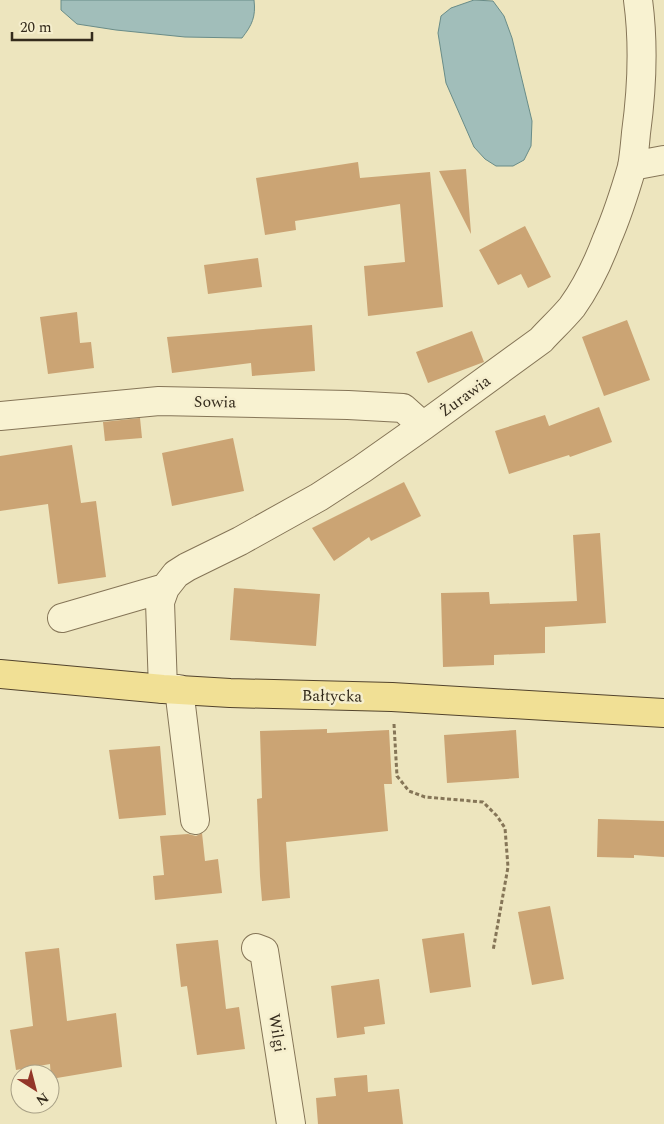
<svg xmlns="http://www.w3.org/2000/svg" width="664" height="1124" font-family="Spectral,serif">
  <rect width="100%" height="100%" fill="#ede5be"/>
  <path fill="#a1beba" stroke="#698c88" d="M 61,0 L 254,0 C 256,17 252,25 242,38 L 185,37 L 116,30 L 77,24 L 61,10 Z
    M 474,0 L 493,1 L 504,16 L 512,38 L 532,121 L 531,146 L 524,160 L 513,166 L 496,166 L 485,159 L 474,147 L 446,83 L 438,33 L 441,16 L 451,8 Z"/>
  <path fill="#cba474" d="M 358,162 L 360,178 L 430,172 L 443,307 L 368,316 L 364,266 L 405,262 L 400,204 L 295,221 L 296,230 L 265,235 L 256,178 Z
    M 466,169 L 471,233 L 471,234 L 439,171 Z
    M 525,226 L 551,277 L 528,288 L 521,274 L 498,285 L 479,250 Z
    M 258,258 L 262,287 L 208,294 L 204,265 Z
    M 77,312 L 80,343 L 91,342 L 94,368 L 48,374 L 40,317 Z
    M 627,320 L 650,380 L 604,396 L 582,337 Z
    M 312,325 L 315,371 L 252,376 L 251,363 L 172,373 L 167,337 Z
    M 472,331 L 484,362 L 428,383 L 416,352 Z
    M 599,407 L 612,442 L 570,457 L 569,455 L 509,474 L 495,431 L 545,415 L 549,426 Z
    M 140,418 L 142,438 L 105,441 L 103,422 Z
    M 233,438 L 244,491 L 172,506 L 162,453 Z
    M 72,445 L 81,503 L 96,501 L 106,577 L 58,584 L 48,504 L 0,511 L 0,456 Z
    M 404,482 L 421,516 L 371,541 L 369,537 L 334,561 L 312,528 Z
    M 600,533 L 606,623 L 545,627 L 545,653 L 494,655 L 494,665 L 443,667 L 441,593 L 489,592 L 490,604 L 577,601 L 573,535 Z
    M 234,588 L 320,594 L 316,646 L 230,640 Z
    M 327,729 L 327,733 L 389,730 L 392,784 L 384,784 L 388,831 L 286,842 L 290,898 L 262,901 L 260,876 L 257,799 L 262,798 L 260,731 Z
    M 516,730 L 519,778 L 447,783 L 444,735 Z
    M 160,746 L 166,815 L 119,819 L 109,750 Z
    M 598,819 L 664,821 L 664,857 L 634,855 L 634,858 L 597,857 Z
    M 202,833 L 205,861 L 218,859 L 222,893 L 155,900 L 153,876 L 164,875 L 160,836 L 188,834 L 196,836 Z
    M 550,906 L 564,979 L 532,985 L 518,912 Z
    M 464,933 L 471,987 L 430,993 L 422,939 Z
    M 218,940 L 226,1009 L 239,1007 L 245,1049 L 197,1055 L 187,986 L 181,987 L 176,944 Z
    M 59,948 L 67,1021 L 116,1013 L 122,1067 L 51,1079 L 50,1064 L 16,1070 L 10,1030 L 33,1026 L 25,952 Z
    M 379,979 L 385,1024 L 364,1027 L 365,1034 L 337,1038 L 331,986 Z
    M 367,1075 L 368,1092 L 399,1089 L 403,1124 L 318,1124 L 316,1098 L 336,1096 L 334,1078 Z"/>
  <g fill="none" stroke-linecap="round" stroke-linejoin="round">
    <defs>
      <path id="minor" d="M 632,166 L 664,160
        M 0,416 L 159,401 L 348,405 L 403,408 L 423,426
        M 62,618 L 165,588
        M 163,689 L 160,602 L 165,588 L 176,574 L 187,567 L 240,541 L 319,497 L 362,469 L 423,426 L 541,340 C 551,329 562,319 572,307 C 587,286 598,263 607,239 C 617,216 625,191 632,167 C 634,156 635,144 636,133 C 642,89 644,44 638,0
        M 179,689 L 195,820
        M 256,948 L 264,951 L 291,1124"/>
      <path id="major" d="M 0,674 L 163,689 L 230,693 L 392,697 L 664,713"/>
    </defs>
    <use href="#minor" stroke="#857557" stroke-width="30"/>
    <use href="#major" stroke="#52432c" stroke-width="30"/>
    <path stroke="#857557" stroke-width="3" stroke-dasharray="4 2.5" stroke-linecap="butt" d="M 394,724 L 397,776 L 409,791 L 425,797 L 483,802 L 497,816 L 505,828 L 508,867 L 493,951"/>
    <use href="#minor" stroke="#f8f2d1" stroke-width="28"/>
    <use href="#major" stroke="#f1e095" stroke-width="28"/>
  </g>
  <g text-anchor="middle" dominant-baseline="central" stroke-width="5" stroke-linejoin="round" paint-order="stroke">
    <g font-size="16" fill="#342b1c" stroke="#f5eecd">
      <text transform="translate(465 396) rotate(-36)">Żurawia</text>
      <text transform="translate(215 402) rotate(1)">Sowia</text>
      <text transform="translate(332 696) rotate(1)">Bałtycka</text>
      <text transform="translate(277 1033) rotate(81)">Wilgi</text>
    </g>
  </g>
  <g transform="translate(35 1089) rotate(144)"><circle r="24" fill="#f5eecd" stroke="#a8a086"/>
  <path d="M0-4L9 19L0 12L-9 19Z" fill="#933528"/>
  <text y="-8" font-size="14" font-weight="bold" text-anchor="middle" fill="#342b1c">N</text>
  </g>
  <path d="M12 32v8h80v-8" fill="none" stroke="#342b1c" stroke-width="2.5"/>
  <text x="20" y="32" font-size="15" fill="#342b1c" stroke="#f5eecd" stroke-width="4" paint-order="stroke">20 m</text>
</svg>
